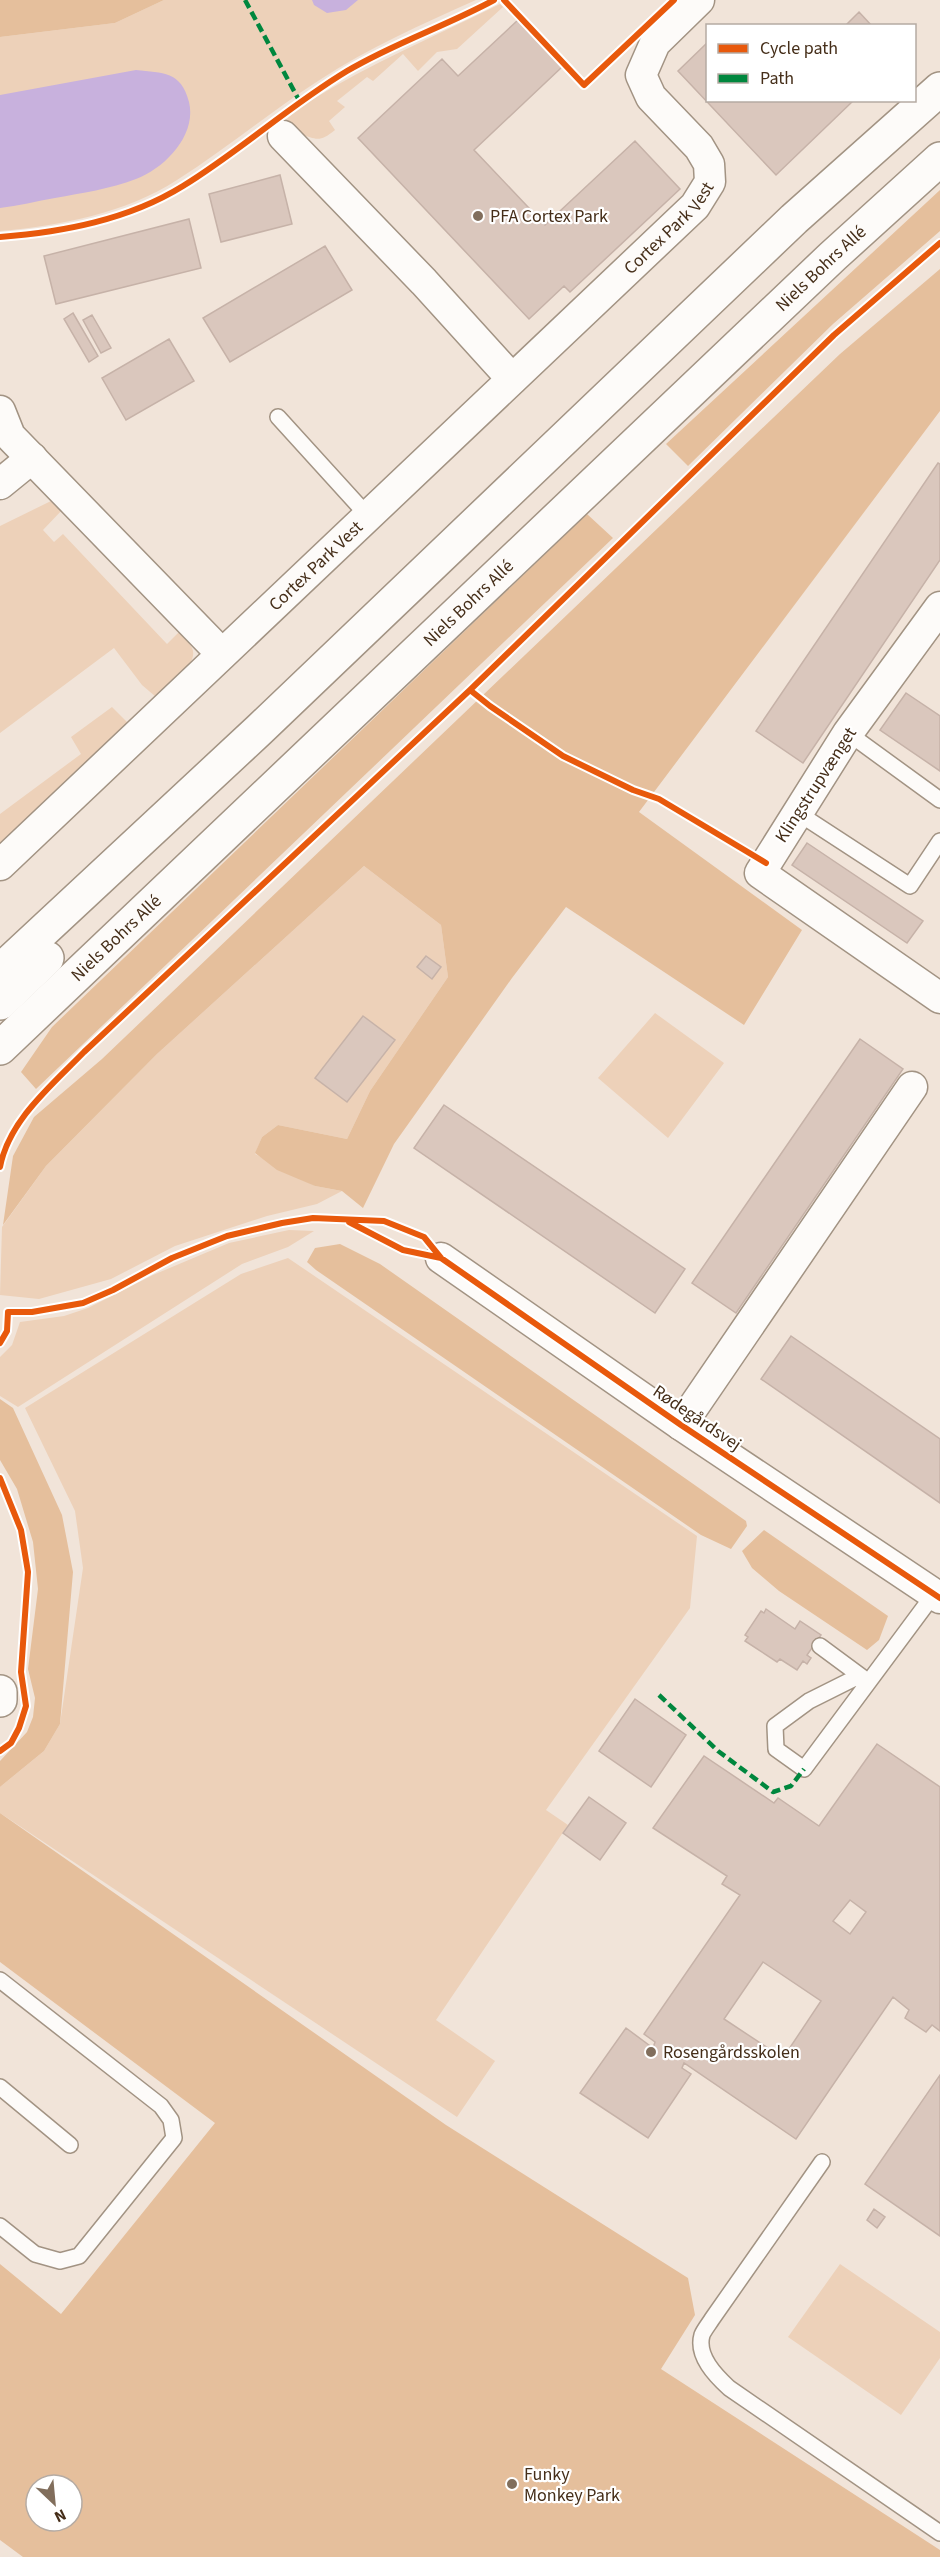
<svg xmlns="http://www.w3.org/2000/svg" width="940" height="2557" font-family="'Source Sans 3',sans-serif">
  <rect width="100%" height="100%" fill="#f1e4d9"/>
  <path fill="#edd1b9" d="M 164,0 L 476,0 C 422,24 368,48 318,81 C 270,112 226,149 177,180 C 126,213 60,226 0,231 L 0,37 L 115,23 Z
    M 500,4 L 503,7 L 457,49 L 437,52 L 418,71 L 403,54 L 373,81 L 367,77 L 337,101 L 345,107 L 329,121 L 335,130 C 319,143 317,139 299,134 C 291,131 282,131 274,130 C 286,120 297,109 310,101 C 371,63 436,36 500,4 Z
    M 51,501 L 63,509 L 43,530 L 54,542 L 63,534 L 167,644 L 179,632 C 183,637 189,642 192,648 C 200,664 167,687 156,697 L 142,685 L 114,648 L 0,733 L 0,526 Z
    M 112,707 L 129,724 L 0,847 L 0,814 L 81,754 L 71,737 Z
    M 364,866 L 441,925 L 448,977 L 370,1091 L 347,1139 L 278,1125 L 262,1137 L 255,1154 L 315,1186 L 342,1191 L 317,1204 L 267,1216 L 175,1246 L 111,1279 L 39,1299 L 0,1295 L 2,1227 L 46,1166 L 157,1054 Z
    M 655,1013 L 724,1063 L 668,1138 L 598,1078 Z
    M 289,1230 L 314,1231 L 288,1247 L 242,1264 L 18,1407 L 0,1396 L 0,1357 L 12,1345 L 20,1322 L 64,1316 L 88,1308 L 153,1275 L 229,1243 Z
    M 288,1258 L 697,1536 L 690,1608 L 546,1810 L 568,1825 L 436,2020 L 495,2061 L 457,2117 L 0,1813 L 0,1787 L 44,1751 L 60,1724 L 83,1568 L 75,1511 L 25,1408 L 241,1274 Z
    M 840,2264 L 940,2332 L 940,2358 L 901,2415 L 788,2337 Z"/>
  <path fill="#e5bf9c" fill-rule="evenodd" d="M 0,0 L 164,0 L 115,23 L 0,37 Z
    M 940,190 L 940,231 L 833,324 L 688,466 L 666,444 Z
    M 940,269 L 940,411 L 639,812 L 802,930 L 744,1025 L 566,907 L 512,978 L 394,1144 L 363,1208 L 342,1191 L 315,1186 L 277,1170 L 255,1153 L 262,1137 L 278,1125 L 347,1139 L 370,1091 L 448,977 L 441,925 L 364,866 L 157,1054 L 46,1166 L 3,1225 L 13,1156 L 34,1117 L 102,1059 L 840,354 Z
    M 587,514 L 613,538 L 36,1089 L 21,1072 L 52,1027 Z
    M 340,1244 L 380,1264 L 746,1521 L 747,1526 L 731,1549 L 701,1535 L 316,1270 L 307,1262 L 315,1248 Z
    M 0,1399 L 13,1408 L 62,1515 L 73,1572 L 60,1724 L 44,1751 L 0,1787 L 0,1761 L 27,1732 L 33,1717 L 35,1698 L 28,1669 L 38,1589 L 33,1542 L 17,1489 L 0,1460 Z
    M 764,1530 L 888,1616 L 879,1640 L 867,1650 L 779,1591 L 752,1568 L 742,1551 Z
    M 0,1813 L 446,2125 L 688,2278 L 695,2315 L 661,2369 L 940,2550 L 940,2557 L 23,2557 L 0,2540 L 0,2264 L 61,2314 L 215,2123 L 0,1962 ZM 36,2485 L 72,2485 L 72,2521 L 36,2521 Z"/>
  <path fill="#c8b1dd" d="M 312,0 L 358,0 L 346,10 L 327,13 L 314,5 Z
    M 136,70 C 163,73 181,71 189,102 C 197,135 165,168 136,179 C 110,189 82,193 55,198 C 37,201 18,206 0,208 L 0,95 Z"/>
  <path fill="#dac7bd" stroke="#c6b2a8" stroke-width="1.5" fill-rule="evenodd" d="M 859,12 L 872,26 L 845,26 Z
    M 518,20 L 562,67 L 474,150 L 545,225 L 635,141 L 680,189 L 570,292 L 564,286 L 529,319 L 358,138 L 442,59 L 458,76 Z
    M 708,42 L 708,100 L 854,100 L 776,175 L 678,71 Z
    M 280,175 L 292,224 L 221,242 L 209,194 Z
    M 189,219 L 201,268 L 56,304 L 44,256 Z
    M 325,246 L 352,290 L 230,362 L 203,318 Z
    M 73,313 L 98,356 L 89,362 L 64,319 Z
    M 92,315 L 111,348 L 101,353 L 83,320 Z
    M 169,339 L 194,381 L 126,420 L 102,378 Z
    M 938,463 L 940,464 L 940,560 L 803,763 L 756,731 Z
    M 906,693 L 940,716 L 940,771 L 880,730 Z
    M 807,843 L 923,921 L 907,943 L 792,865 Z
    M 426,956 L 441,967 L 432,979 L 417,967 Z
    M 363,1016 L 395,1040 L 347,1102 L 315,1078 Z
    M 860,1039 L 903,1069 L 736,1313 L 692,1283 Z
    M 444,1105 L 685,1269 L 655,1313 L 414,1148 Z
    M 791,1336 L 940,1439 L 940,1503 L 761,1379 Z
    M 766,1609 L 795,1629 L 800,1621 L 821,1635 L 807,1655 L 811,1658 L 807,1664 L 803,1661 L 797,1670 L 780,1659 L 777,1662 L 745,1641 L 748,1637 L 745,1635 L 761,1611 L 764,1613 Z
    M 635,1699 L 686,1735 L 651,1787 L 599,1751 Z
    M 877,1744 L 940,1787 L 940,2031 L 932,2025 L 926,2032 L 905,2018 L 909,2010 L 893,1997 L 796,2139 L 684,2063 L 682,2068 L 691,2074 L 648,2138 L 580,2093 L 626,2028 L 653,2048 L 655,2042 L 644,2034 L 740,1895 L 722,1884 L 727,1876 L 653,1828 L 704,1756 L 774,1803 L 778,1798 L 819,1826 ZM 850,1900 L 866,1912 L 850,1934 L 833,1921 ZM 763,1962 L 821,2001 L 783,2058 L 724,2019 Z
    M 589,1797 L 626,1823 L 600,1860 L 563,1833 Z
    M 940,2075 L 940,2236 L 865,2184 Z
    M 874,2209 L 885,2217 L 877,2228 L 867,2220 Z"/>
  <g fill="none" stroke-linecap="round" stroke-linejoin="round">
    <defs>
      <path id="service" d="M 278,417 L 368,516
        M 848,733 L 940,800
        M 798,813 L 910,886 L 940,841
        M 820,1646 L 866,1680
        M 869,1681 L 855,1678 L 809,1701 L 775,1726 L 776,1749 L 804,1769 L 934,1594
        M 0,1980 L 161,2106 L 171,2120 L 174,2138 L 79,2256 L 60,2261 L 35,2254 L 0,2226
        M 0,2087 L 70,2145
        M 822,2162 L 712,2319 C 709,2324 704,2330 702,2335 C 696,2356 716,2376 729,2388 L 940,2533"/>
      <g id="minor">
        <path d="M 283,136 L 424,282 L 512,379"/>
        <path d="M 0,411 L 10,436 L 222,654"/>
        <path d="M 0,484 L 32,458"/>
        <path d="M 940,607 L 848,733 L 760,873 L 940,998"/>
        <path id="s1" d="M 0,865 L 695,206 L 710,182 L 709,164 L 699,147 L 651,97 L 641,75 L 655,43 L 699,0"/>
        <path d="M 441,1258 L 681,1425 L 940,1598"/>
        <path d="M 681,1425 L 912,1087"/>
      </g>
      <g id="tertiary">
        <path d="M 0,971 L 259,730 L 794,219 L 940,89"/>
        <path d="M 0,1003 L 47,958"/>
        <path id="s2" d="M 0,1048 L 833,256 L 940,159"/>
        <path d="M 0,1692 L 0,1700"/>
      </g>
    </defs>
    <use href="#service" stroke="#a29383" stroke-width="18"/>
    <use href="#minor" stroke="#a29383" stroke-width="33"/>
    <use href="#tertiary" stroke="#a29383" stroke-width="36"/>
    <use href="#service" stroke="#fdfbf9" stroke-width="15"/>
    <use href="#minor" stroke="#fdfbf9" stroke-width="30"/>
    <use href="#tertiary" stroke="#fdfbf9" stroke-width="33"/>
    <path stroke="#00873e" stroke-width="4.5" stroke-dasharray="9 4.5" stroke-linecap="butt" d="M 245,0 L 300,102
      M 659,1695 L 718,1751 L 773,1792 L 791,1786 L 804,1769"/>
    <defs>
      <path id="cycleway" d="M 504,0 L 584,85 L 674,0
        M 0,237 C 63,232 128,220 183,186 C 240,151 289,106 347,71 C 394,43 446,26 494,0
        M 470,690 L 490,706 L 563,756 L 633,790 L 659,799 L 766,863
        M 0,1167 C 9,1120 52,1085 84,1052 L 470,690 L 834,335 L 940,243
        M 349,1222 L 403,1250 L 441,1258
        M 0,1343 L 7,1331 L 8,1312 L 32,1312 L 83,1303 L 113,1290 L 172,1258 L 227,1236 L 282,1223 L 313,1218 L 384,1221 L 424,1237 L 441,1258 L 681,1425 L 940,1598
        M 0,1478 L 21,1530 L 28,1572 L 21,1672 L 26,1706 L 19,1728 L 11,1743 L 0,1751"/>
    </defs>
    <use href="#cycleway" stroke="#fff" stroke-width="10"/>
    <use href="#cycleway" stroke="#e8590c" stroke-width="6"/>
  </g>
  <g fill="#816e5c" stroke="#fff" stroke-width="2">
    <circle cx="478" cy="216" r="6"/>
    <circle cx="651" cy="2052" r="6"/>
    <circle cx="512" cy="2484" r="6"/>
  </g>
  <g text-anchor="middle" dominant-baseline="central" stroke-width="4.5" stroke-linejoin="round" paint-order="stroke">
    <g font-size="18" fill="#452e19" stroke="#fff" text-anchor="start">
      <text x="490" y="216">PFA Cortex Park</text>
      <text x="663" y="2052">Rosengårdsskolen</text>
      <text x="524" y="2474">Funky<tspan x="524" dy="21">Monkey Park</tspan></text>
    </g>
    <g font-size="18" fill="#452e19" stroke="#fff">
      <text stroke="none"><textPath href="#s1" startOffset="924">Cortex Park Vest</textPath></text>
      <text stroke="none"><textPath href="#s2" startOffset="1132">Niels Bohrs Allé</textPath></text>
      <text stroke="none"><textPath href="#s1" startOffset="435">Cortex Park Vest</textPath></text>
      <text stroke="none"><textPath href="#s2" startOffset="646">Niels Bohrs Allé</textPath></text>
      <text transform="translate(816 785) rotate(-57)">Klingstrupvænget</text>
      <text stroke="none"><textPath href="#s2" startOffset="160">Niels Bohrs Allé</textPath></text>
      <text transform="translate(697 1418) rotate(34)">Rødegårdsvej</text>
    </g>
  </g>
  <rect x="706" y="24" width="210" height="78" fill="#ffffff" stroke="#b5aba3" stroke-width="1.5"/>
  <rect x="718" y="44" width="30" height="9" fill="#e8590c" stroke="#b5aba3" stroke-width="1.5"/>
  <text x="760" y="54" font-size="18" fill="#452e19">Cycle path</text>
  <rect x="718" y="74" width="30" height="9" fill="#00873e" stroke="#b5aba3" stroke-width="1.5"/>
  <text x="760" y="84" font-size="18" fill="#452e19">Path</text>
  <g transform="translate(54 2503) rotate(154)"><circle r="28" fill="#ffffff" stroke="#b5aba3" stroke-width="1.5"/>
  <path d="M0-4.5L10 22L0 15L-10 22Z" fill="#816e5c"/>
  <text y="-9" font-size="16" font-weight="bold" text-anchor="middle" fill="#452e19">N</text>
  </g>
</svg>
